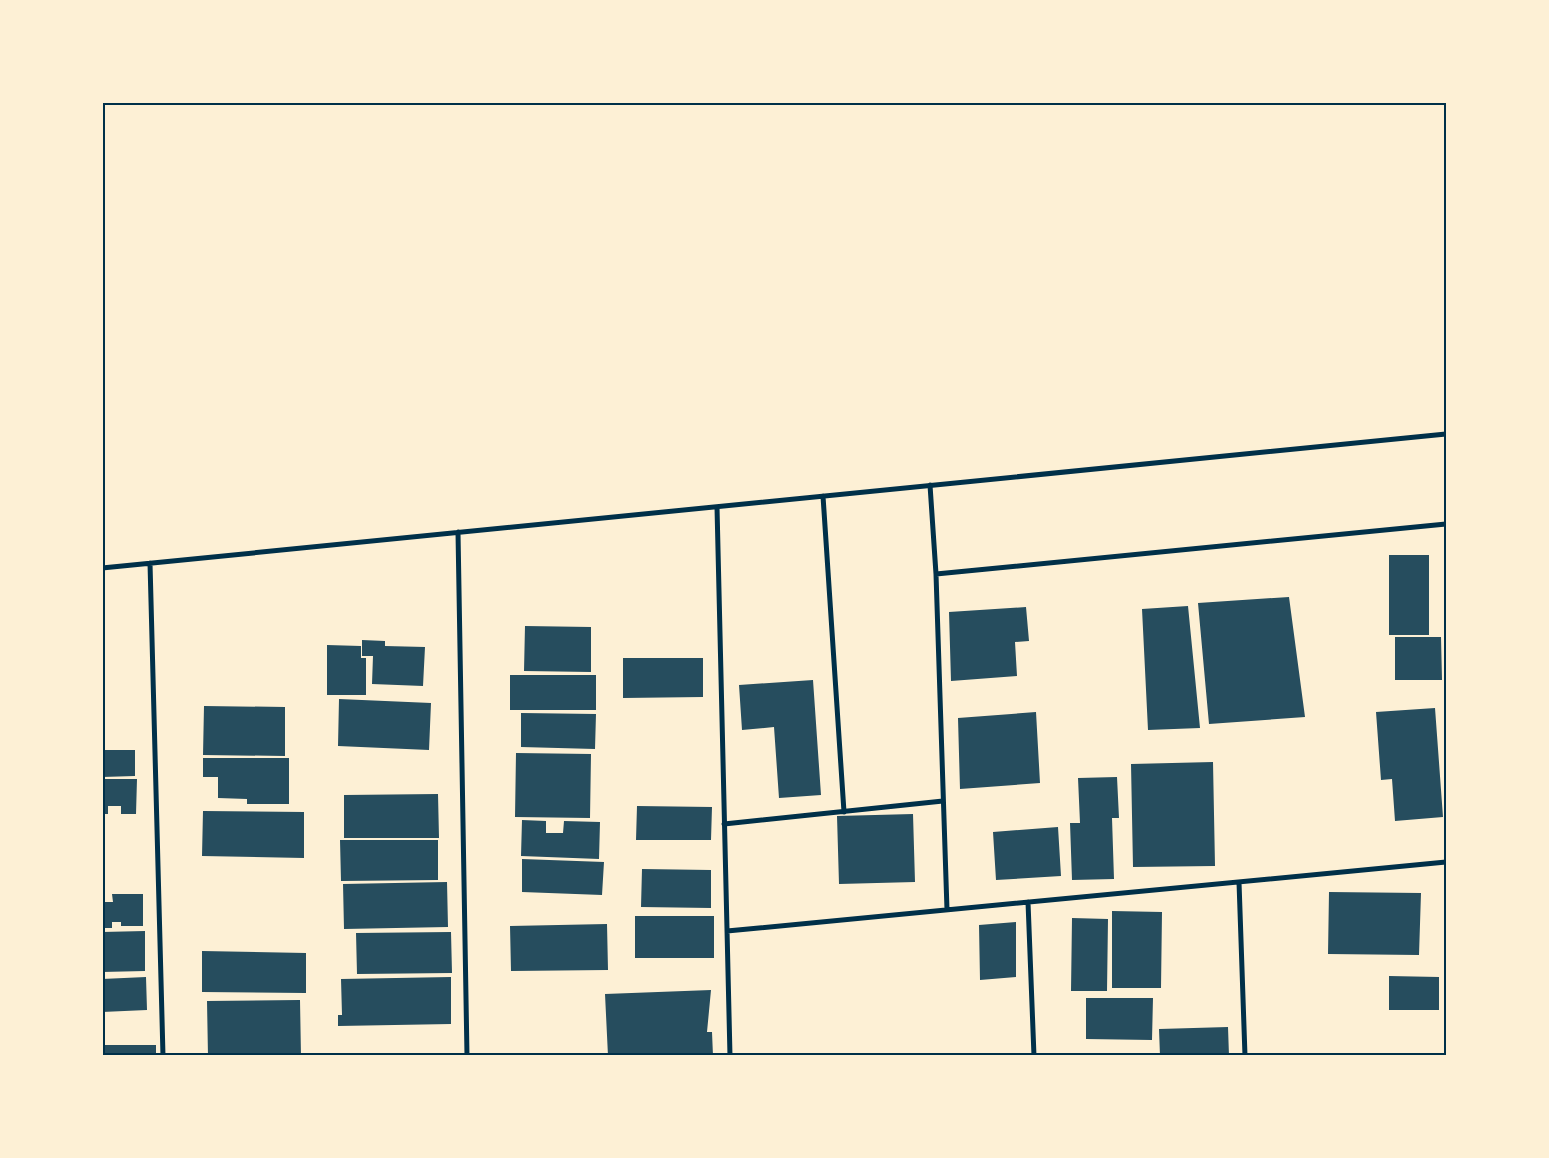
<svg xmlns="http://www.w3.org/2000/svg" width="1549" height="1158" font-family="Poppins,sans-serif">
  <rect width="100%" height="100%" fill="#fdf0d5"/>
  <path fill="#264d5e" d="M 1389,555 L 1429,555 L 1429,635 L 1389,635 Z
    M 1289,597 L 1305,717 L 1209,724 L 1198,603 Z
    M 1188,606 L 1200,728 L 1148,730 L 1142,609 Z
    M 1026,607 L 1029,641 L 1015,642 L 1017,676 L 951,681 L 949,612 Z
    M 525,626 L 591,627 L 591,672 L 524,671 Z
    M 1395,637 L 1441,637 L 1442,680 L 1395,680 Z
    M 362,640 L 385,641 L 385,646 L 425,647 L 423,686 L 372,684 L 373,656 L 362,656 Z
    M 327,645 L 361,646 L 361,658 L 366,658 L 366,695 L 327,695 Z
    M 623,658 L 703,658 L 703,697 L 623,698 Z
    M 510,675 L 596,675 L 596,710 L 510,710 Z
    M 813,680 L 821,795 L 779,798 L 774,727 L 742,730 L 739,685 Z
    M 339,699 L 431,703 L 429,750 L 338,746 Z
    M 204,706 L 285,707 L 285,756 L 203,755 Z
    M 1435,708 L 1443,817 L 1395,821 L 1392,779 L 1381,780 L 1376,712 Z
    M 1036,712 L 1040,783 L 960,789 L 958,718 Z
    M 521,713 L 596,714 L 595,749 L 521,747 Z
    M 102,750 L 135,750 L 135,776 L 102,777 Z
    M 516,753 L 591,754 L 590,818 L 515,817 Z
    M 203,758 L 289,758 L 289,804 L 247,804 L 247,799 L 218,798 L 218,777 L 203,777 Z
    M 1213,762 L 1215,866 L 1133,867 L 1131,764 Z
    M 1117,777 L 1119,818 L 1112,818 L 1114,879 L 1072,880 L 1070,823 L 1080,823 L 1078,778 Z
    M 102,779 L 137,779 L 136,814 L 121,814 L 121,806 L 108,806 L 108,814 L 102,814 Z
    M 438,794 L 439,838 L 344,838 L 344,795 Z
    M 637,806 L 712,807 L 711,840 L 636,840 Z
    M 203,811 L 304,812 L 304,858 L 202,856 Z
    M 913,814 L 915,882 L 839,884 L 837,816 Z
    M 522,820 L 546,821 L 546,833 L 563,833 L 564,821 L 600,822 L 599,859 L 521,856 Z
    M 1058,827 L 1061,876 L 996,880 L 993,832 Z
    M 340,840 L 438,840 L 438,880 L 341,881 Z
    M 522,859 L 604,862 L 602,895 L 522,892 Z
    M 642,869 L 711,870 L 711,908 L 641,907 Z
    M 447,882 L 448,927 L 344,929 L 343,884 Z
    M 1329,892 L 1421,893 L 1419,955 L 1328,954 Z
    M 112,894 L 143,894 L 143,926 L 121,926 L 121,922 L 112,922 L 112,928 L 102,928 L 102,895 L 105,895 L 105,902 L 113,902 Z
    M 1112,911 L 1162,912 L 1161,988 L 1112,988 Z
    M 635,916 L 714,916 L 714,958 L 635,958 Z
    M 1072,918 L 1108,919 L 1107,991 L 1071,991 Z
    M 1016,922 L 1016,977 L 980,980 L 979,925 Z
    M 607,924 L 608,970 L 511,971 L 510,926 Z
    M 145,931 L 145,971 L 102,972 L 102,932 Z
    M 451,932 L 452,973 L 357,974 L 356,933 Z
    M 202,951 L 306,953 L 306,993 L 202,992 Z
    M 1389,976 L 1439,977 L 1439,1010 L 1389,1010 Z
    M 146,977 L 147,1010 L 102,1012 L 102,979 Z
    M 451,977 L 451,1024 L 338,1026 L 338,1015 L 342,1015 L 341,979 Z
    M 711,990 L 707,1032 L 712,1032 L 713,1056 L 608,1056 L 605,994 Z
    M 1086,998 L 1153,998 L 1152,1040 L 1086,1039 Z
    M 300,1000 L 301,1056 L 208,1056 L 207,1001 Z
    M 1228,1027 L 1229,1056 L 1160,1056 L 1159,1029 Z
    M 102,1045 L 156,1045 L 156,1056 L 102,1056 Z"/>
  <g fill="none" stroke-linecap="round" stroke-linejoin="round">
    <path stroke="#003049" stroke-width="5" d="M 930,485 L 936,574 L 947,910
      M 823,496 L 844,812
      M 717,507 L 730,1056
      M 458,532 L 467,1056
      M 150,563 L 163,1056
      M 102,568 L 1446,434
      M 936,574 L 1446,524
      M 724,824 L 943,801
      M 1239,882 L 1245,1056
      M 1028,902 L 1034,1056
      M 727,931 L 1446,862"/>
  </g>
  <rect width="1549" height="1158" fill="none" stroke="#fdf0d5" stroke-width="208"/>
  <rect x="104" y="104" width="1341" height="950" fill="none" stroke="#003049" stroke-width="2"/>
</svg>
